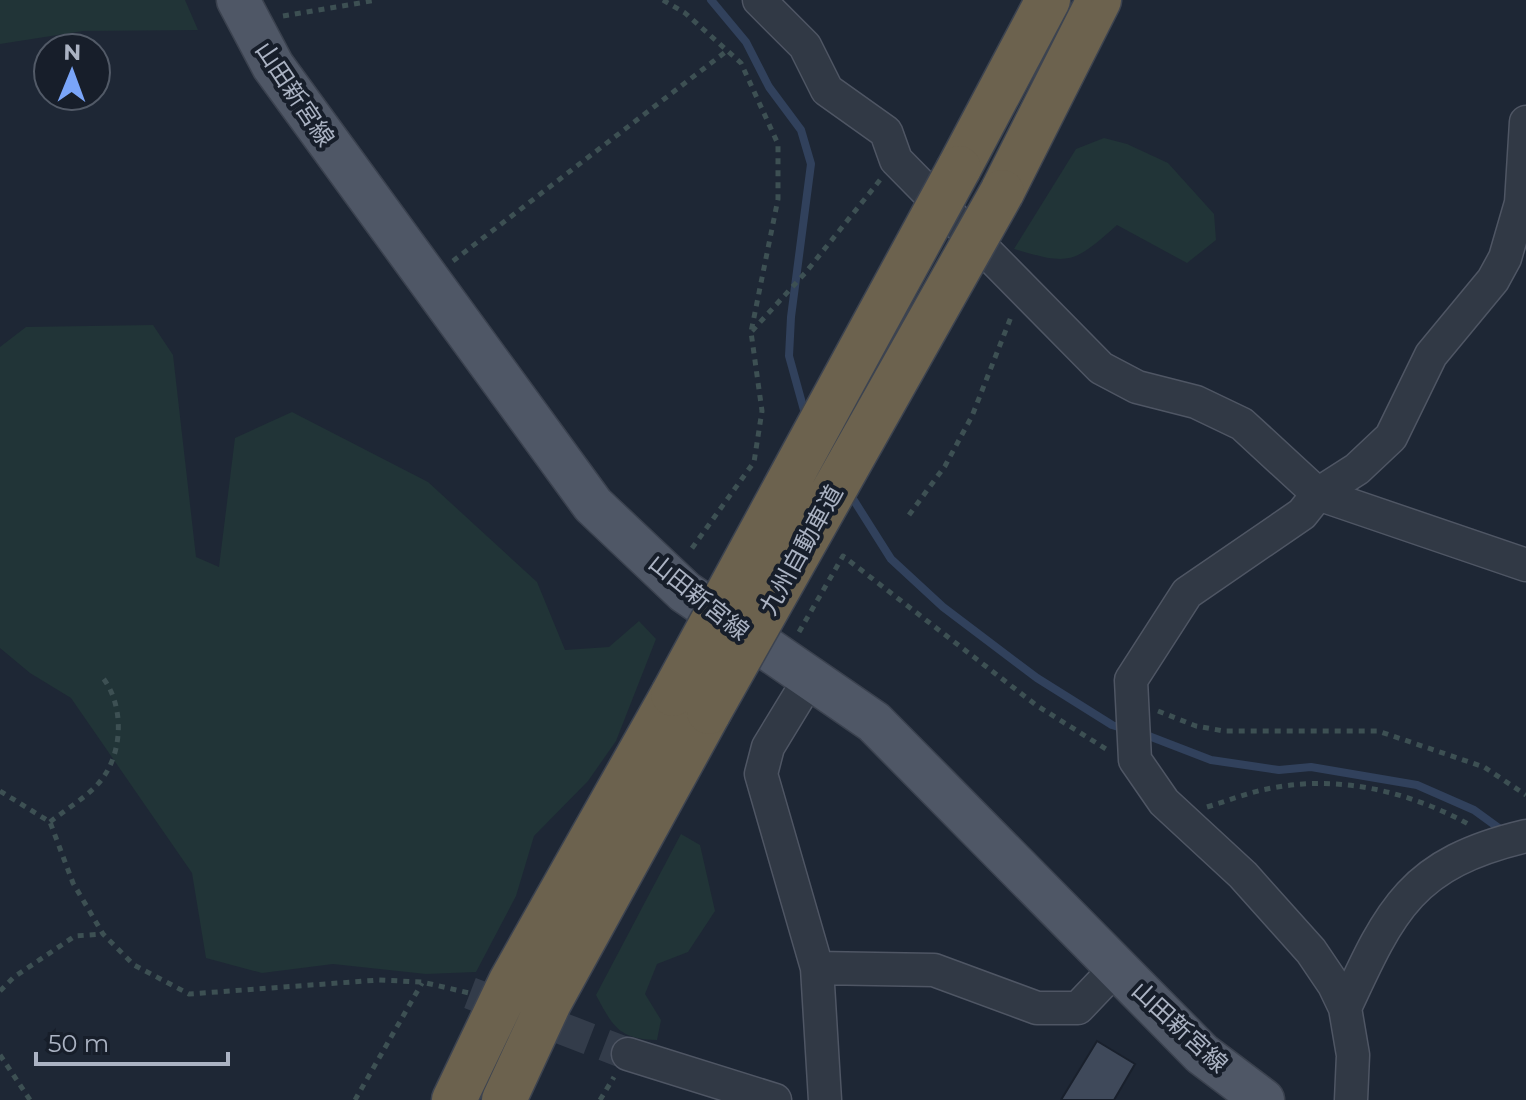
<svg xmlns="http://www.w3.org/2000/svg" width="1526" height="1100" font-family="Montserrat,'Noto Sans JP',sans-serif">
  <rect width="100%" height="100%" fill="#1e2735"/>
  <path fill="#213437" d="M 0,0 L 185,0 L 198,30 L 83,31 L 0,44 Z
    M 1104,138 L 1127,144 L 1168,163 L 1214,214 L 1216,240 L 1187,263 L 1117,225 C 1074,263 1071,266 1014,249 L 1076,149 Z
    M 153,325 L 173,355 L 196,557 L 219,567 L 235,438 L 292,412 L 428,482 L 537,582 L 565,650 L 609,647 L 639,621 L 656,639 L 616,741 L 588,781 L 534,836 L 516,896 L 476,972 L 426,974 L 333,964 L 262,973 L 206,958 L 192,873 L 71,698 L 30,673 L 0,648 L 0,347 L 26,327 Z
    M 681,834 L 700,845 L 715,911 L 688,952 L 657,964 L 645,994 L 661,1020 L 657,1040 C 619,1039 613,1027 596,995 Z"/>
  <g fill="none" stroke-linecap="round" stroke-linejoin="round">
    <path stroke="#31415c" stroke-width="8" d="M 711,0 L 746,42 L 769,87 L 801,130 L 811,164 L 791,317 L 789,356 L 807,421
      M 848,491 L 891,559 L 943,607 L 1037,678 L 1112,725 L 1128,730
      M 1141,733 L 1211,760 L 1279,770 L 1311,767 L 1417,785 L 1474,810 L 1507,834"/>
  </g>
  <path fill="#3f495a" stroke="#19202c" stroke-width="2" d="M 1097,1041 L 1135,1064 L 1114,1100 L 1061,1100 Z"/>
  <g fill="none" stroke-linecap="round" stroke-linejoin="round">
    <path stroke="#333c4a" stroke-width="32" stroke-dasharray="32 16" stroke-linecap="butt" d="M 470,993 L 628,1054"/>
    <defs>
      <path id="minor" d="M 759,0 L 805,46 L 827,90 L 886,132 L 896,160 L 1101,368 L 1137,387 L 1196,402 L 1242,424 L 1318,494 L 1526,565
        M 810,678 L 768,747 L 761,774 L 817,968 L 825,1100
        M 817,968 L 934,970 L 1037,1008 L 1078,1008 L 1117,967
        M 1345,1008 C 1391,908 1412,863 1526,836
        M 628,1054 L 775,1100
        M 1351,1100 L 1353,1055 L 1345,1008 L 1334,985 L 1311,951 L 1243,875 L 1164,802 L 1135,760 L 1131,680 L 1187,593 L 1302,514 L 1318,494 L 1357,469 L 1391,437 L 1431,355 L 1493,280 L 1505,258 L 1521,203 L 1526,122"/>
      <path id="major" d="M 238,0 L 273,66 L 593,505 L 685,592 L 874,722 L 1202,1054 L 1263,1100"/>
      <path id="highway" d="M 959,168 L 1048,0
        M 1002,192 L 1099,0
        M 454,1100 L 511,981 L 673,694
        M 504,1100 L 549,1003 L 709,712"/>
    </defs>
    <use href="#minor" stroke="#4f5664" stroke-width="35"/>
    <use href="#major" stroke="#3b424f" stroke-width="45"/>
    <use href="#highway" stroke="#3c4350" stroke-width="47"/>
    <path stroke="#3d5053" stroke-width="5" stroke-dasharray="6 6" stroke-linecap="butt" d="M 663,0 L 685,13 L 741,63 L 778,144 L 778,199 L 751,332 L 762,411 L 754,462 L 690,551
      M 283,16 L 377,0
      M 453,261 L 728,50
      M 752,331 L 806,272 L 880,180
      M 909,515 L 945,466 L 972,416 L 1011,317
      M 799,632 L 843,556 L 1036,705 L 1106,749
      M 1158,711 L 1196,726 L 1224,731 L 1378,731 L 1484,767 L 1526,795
      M 0,791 L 50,822 L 73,883 L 103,934 L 134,965 L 189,994 L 379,980 L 422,982 L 469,993
      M 1207,807 C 1227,801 1247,793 1267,789 C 1337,774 1409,791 1470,825
      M 50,822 C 65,810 82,800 95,787 C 123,760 126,708 103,678
      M 0,991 L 14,977 L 75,936 L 103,934
      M 0,1055 L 30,1100
      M 355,1100 L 422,983
      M 600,1100 L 614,1077"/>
    <use href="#minor" stroke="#313945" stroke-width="32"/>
    <use href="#major" stroke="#4f5766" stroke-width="42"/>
    <use href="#highway" stroke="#6c624e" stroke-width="44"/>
    <defs>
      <path id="highway-bridge" d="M 673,694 L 959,168
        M 709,712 L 1002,192"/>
    </defs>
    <use href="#highway-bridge" stroke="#3c4350" stroke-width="47" stroke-linecap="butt"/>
    <use href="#highway-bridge" stroke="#6c624e" stroke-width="44"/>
  </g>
  <g text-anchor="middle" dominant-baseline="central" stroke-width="8" stroke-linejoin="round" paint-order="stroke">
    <g font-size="24" fill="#abb3c3" stroke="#171e2a">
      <text transform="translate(295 94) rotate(56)">山田新宮線</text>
      <text transform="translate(801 550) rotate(-61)">九州自動車道</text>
      <text transform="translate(699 597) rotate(39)">山田新宮線</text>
      <text transform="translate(1180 1027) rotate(43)">山田新宮線</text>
    </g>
  </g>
  <g transform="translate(72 72) rotate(1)"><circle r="38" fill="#171e2a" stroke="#525a67" stroke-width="2"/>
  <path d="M0-6L14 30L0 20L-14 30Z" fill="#7aa5f9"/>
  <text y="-12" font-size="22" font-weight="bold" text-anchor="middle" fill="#abb3c3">N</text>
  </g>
  <path d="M36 1052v12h192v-12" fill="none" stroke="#abb3c3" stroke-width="4"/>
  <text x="48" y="1052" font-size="24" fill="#abb3c3" stroke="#171e2a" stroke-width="6" paint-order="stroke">50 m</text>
</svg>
